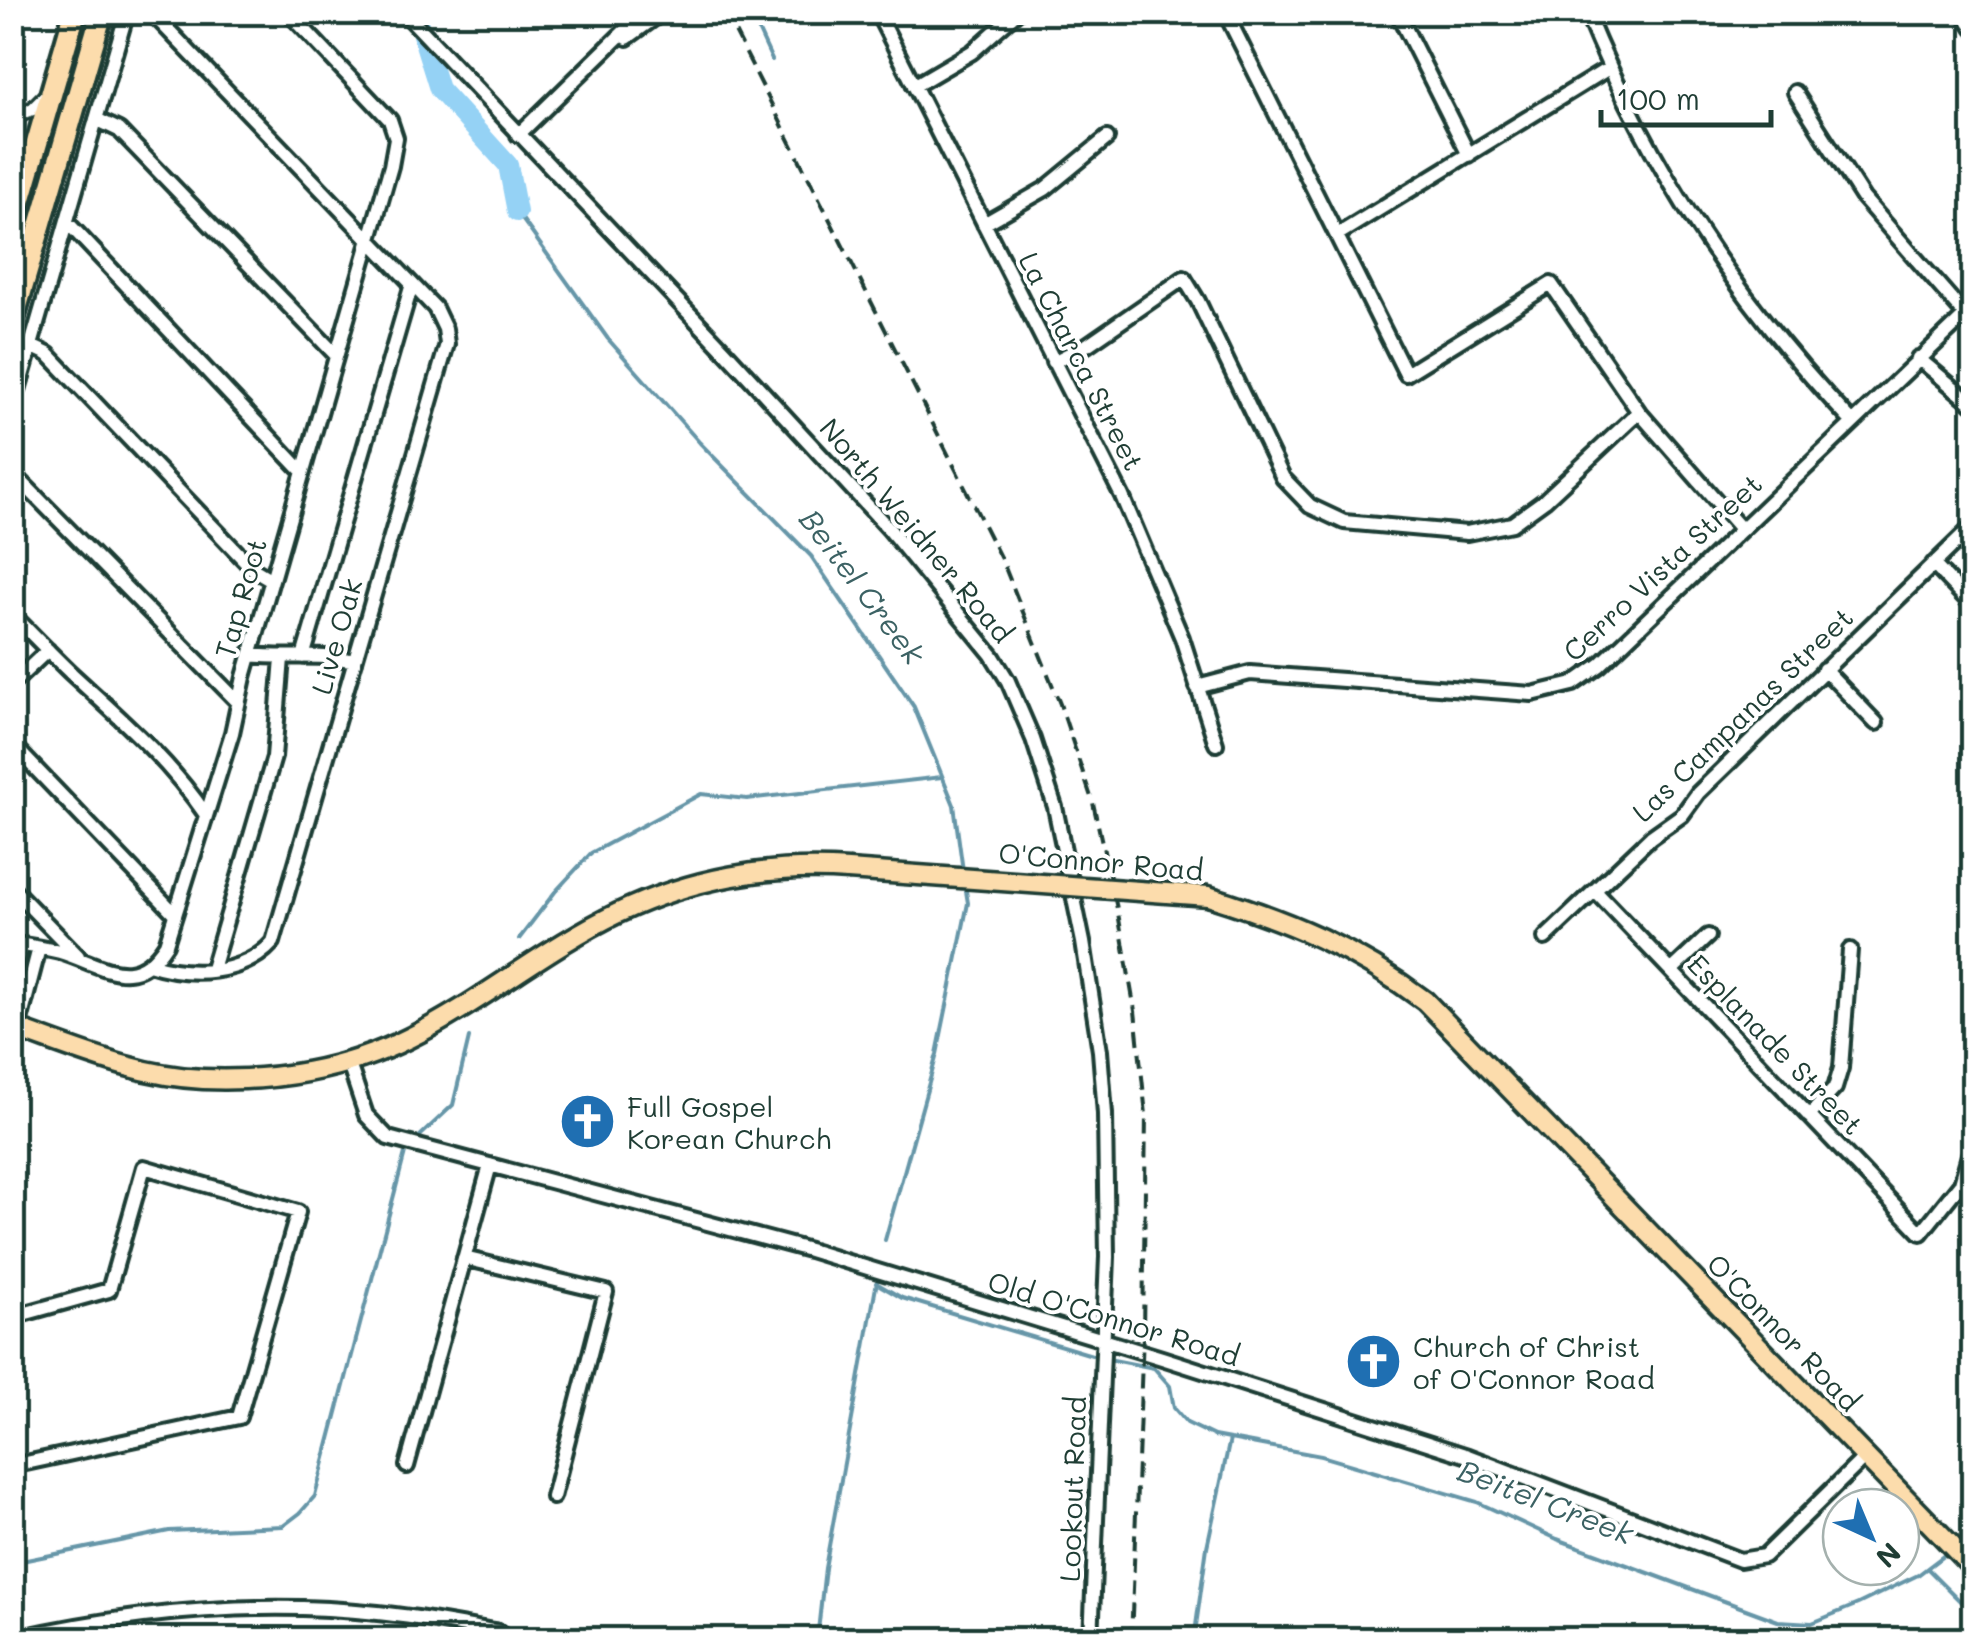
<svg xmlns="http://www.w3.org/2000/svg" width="1986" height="1652" font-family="Mali,sans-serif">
  <rect width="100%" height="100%" fill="#fff"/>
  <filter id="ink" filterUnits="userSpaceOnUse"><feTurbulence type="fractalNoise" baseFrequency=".01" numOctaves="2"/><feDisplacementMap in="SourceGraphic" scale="20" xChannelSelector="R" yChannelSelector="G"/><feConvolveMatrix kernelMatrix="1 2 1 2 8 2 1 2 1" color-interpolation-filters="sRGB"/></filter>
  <g filter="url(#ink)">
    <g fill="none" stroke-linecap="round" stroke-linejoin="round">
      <path stroke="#6696a8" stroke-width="4" d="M 750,12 L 772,60
        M 517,212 L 608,339 L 700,443 L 811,556 L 914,707 L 954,805 L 963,871
        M 519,939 L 555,892 L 591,853 L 701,794 L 747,799 L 942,777
        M 420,1136 L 453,1105 L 469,1038
        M 885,1240 L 937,1054 L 968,903 L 965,885
        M 876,1283 L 902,1298 L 1092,1355
        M 1108,1359 L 1154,1368 L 1170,1386 L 1174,1408 L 1187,1423 L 1214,1436 L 1321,1456 L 1477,1502 L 1557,1539 L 1778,1621 L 1812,1623 L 1858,1604 L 1918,1575 L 1947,1553
        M 1960,1546 L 1974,1539
        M 12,1563 L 169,1531 L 283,1526 L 300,1513 L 315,1496 L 405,1153
        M 1928,1569 L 1974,1615
        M 817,1640 L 825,1568 L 877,1281
        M 1194,1640 L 1207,1547 L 1230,1439"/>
      <path stroke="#95d2f5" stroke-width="20" d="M 415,12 L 439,89 L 508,165 L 517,212"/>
      <defs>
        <path id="minor" d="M 404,12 L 724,350 L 889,529 L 992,655 L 1008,681 L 1033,739 L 1055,807 L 1083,942 L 1100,1051 L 1105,1114 L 1107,1257 L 1091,1640
          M 877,12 L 1122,496 L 1182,638 L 1216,744
          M 1225,12 L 1406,374 L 1551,284 L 1639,412 L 1741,529
          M 1397,12 L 1469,155
          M 1586,12 C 1650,169 1736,299 1852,422
          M 1963,12 L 1974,29
          M 627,38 L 663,12
          M 914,86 L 972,52 L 1017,12
          M 1795,92 L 1863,198 L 1965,315
          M 12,117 L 33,109 L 47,95
          M 96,119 L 119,130 L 336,355
          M 518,135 L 644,12
          M 12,146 L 29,173
          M 67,222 L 302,471
          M 984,224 L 1045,189 L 1107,138
          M 1337,235 L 1609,68
          M 31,346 L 48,354 L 253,569 L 270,579
          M 1918,358 L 1974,405
          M 1053,362 L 1087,345 L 1184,278 L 1198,301 L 1283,478 L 1310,506 L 1344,522 L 1467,533 L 1512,524 L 1545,500 L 1639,412
          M 12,411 L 127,12
          M 12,472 L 238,702
          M 1933,564 L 1974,607
          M 12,614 C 32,634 52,655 73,675 C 121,719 169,760 206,815
          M 250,655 C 285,659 320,653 355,661
          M 303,657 L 412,284
          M 1824,669 L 1876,723
          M 12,684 L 48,650
          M 1197,687 L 1250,673 L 1532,694 L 1573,684 L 1600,665 L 1974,307
          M 12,744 L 175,914
          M 12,888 L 78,956
          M 1595,891 L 1921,1233 L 1961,1183 L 1974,1138
          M 1545,938 L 1651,837 L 1682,815 L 1698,793 L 1974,525
          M 12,943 C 28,946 45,948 60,952 C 103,965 134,994 166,944 L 232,733 L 244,677 L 391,166 L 396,138 L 390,120 L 288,12
          M 149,964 C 189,977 243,976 273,942 L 447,344 L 445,329 L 435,308 L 151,12
          M 212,969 L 274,757 L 282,658
          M 1672,970 L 1708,936
          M 12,978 L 21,945
          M 18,1029 L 39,948
          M 348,1061 L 366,1115 L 388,1138 L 809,1250 L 1162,1358 L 1468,1456 L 1740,1560 L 1764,1556 L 1865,1457
          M 1809,1116 L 1835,1088 L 1841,1068 L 1850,950
          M 464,1258 L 606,1292 L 553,1497
          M 12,1317 L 109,1290 L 144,1167 L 298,1212 L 239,1417 L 12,1466
          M 407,1466 L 490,1165
          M 12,1639 C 132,1612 255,1600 378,1613 C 419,1617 459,1625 499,1632 L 498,1640"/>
        <path id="major" d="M 1208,896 C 1289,921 1356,949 1425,1001 L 1974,1569
          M 12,1027 C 75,1049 136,1076 203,1079 C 273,1082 346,1070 409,1038 C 482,1002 545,948 618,913 C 690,879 770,864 848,870"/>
        <path id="highway" d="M 12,229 L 75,12
          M 12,323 L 102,12"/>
      </defs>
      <use href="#minor" stroke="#1f3d34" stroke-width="20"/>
      <use href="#major" stroke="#1f3d34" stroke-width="25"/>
      <use href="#highway" stroke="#1f3d34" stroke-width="28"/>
      <use href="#minor" stroke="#fff" stroke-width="12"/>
      <use href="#major" stroke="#fcdcac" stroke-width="18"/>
      <use href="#highway" stroke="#fcdcac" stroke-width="20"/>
      <path stroke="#1f3d34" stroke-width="4" stroke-dasharray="15 8" stroke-linecap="butt" d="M 725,12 L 1004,565 L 1060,704 L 1093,803 L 1118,913 L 1135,1011 L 1146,1115 L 1143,1334 L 1131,1640"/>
      <defs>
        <path id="major-bridge" d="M 848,870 L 1208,896"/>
      </defs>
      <use href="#major-bridge" stroke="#1f3d34" stroke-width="25" stroke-linecap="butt"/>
      <use href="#major-bridge" stroke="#fcdcac" stroke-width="18"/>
    </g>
  </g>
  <defs>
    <symbol id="church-disc" viewBox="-11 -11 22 22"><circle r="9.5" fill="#1f6fb2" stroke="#fff"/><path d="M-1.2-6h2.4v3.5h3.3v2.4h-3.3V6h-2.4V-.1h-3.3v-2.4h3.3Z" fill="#fff"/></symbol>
  </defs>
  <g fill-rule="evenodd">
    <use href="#church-disc" x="556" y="1090" width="63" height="63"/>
    <use href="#church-disc" x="1342" y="1330" width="63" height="63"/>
  </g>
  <g text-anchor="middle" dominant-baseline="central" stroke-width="8" stroke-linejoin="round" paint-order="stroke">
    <g font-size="28" fill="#1f3d34" stroke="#fff">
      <text transform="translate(1082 361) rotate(63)">La Charca Street</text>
      <text transform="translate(917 530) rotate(50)">North Weidner Road</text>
      <text transform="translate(1662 567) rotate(-43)">Cerro Vista Street</text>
      <text transform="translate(240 598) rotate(-74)">Tap Root</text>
      <text transform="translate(336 636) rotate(-74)">Live Oak</text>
      <text transform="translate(1742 714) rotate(-44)">Las Campanas Street</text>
      <text transform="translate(1101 861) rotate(5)">O'Connor Road</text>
      <text transform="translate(1776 1044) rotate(46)">Esplanade Street</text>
      <text transform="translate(1114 1318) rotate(17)">Old O'Connor Road</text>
      <text transform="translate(1784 1332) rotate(46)">O'Connor Road</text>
      <text transform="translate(1072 1489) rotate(-88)">Lookout Road</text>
    </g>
    <g font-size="28" fill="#1f3d34" stroke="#fff" text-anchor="start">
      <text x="627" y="1106">Full Gospel<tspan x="627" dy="32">Korean Church</tspan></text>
      <text x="1413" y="1346">Church of Christ<tspan x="1413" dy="32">of O'Connor Road</tspan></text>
    </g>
    <g font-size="30" font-style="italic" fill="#3c6264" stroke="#fff">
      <text transform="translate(863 586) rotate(53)">Beitel Creek</text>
      <text transform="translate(1546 1501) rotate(21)">Beitel Creek</text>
    </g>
  </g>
  <rect width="1986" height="1652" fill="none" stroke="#fff" stroke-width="50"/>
  <rect x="25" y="25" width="1936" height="1602" fill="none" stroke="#1f3d34" stroke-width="4" filter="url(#ink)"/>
  <g transform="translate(1871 1537) rotate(136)"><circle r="48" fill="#ffffff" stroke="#a5b1ae" stroke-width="2.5"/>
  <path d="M0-8L18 38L0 25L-18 38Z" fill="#1f6fb2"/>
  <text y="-15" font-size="28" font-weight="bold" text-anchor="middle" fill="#1f3d34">N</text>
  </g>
  <path d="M1601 110v15h170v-15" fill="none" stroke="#1f3d34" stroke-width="5"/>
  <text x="1616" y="110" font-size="30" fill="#1f3d34" stroke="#ffffff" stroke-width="8" paint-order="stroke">100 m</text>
</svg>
